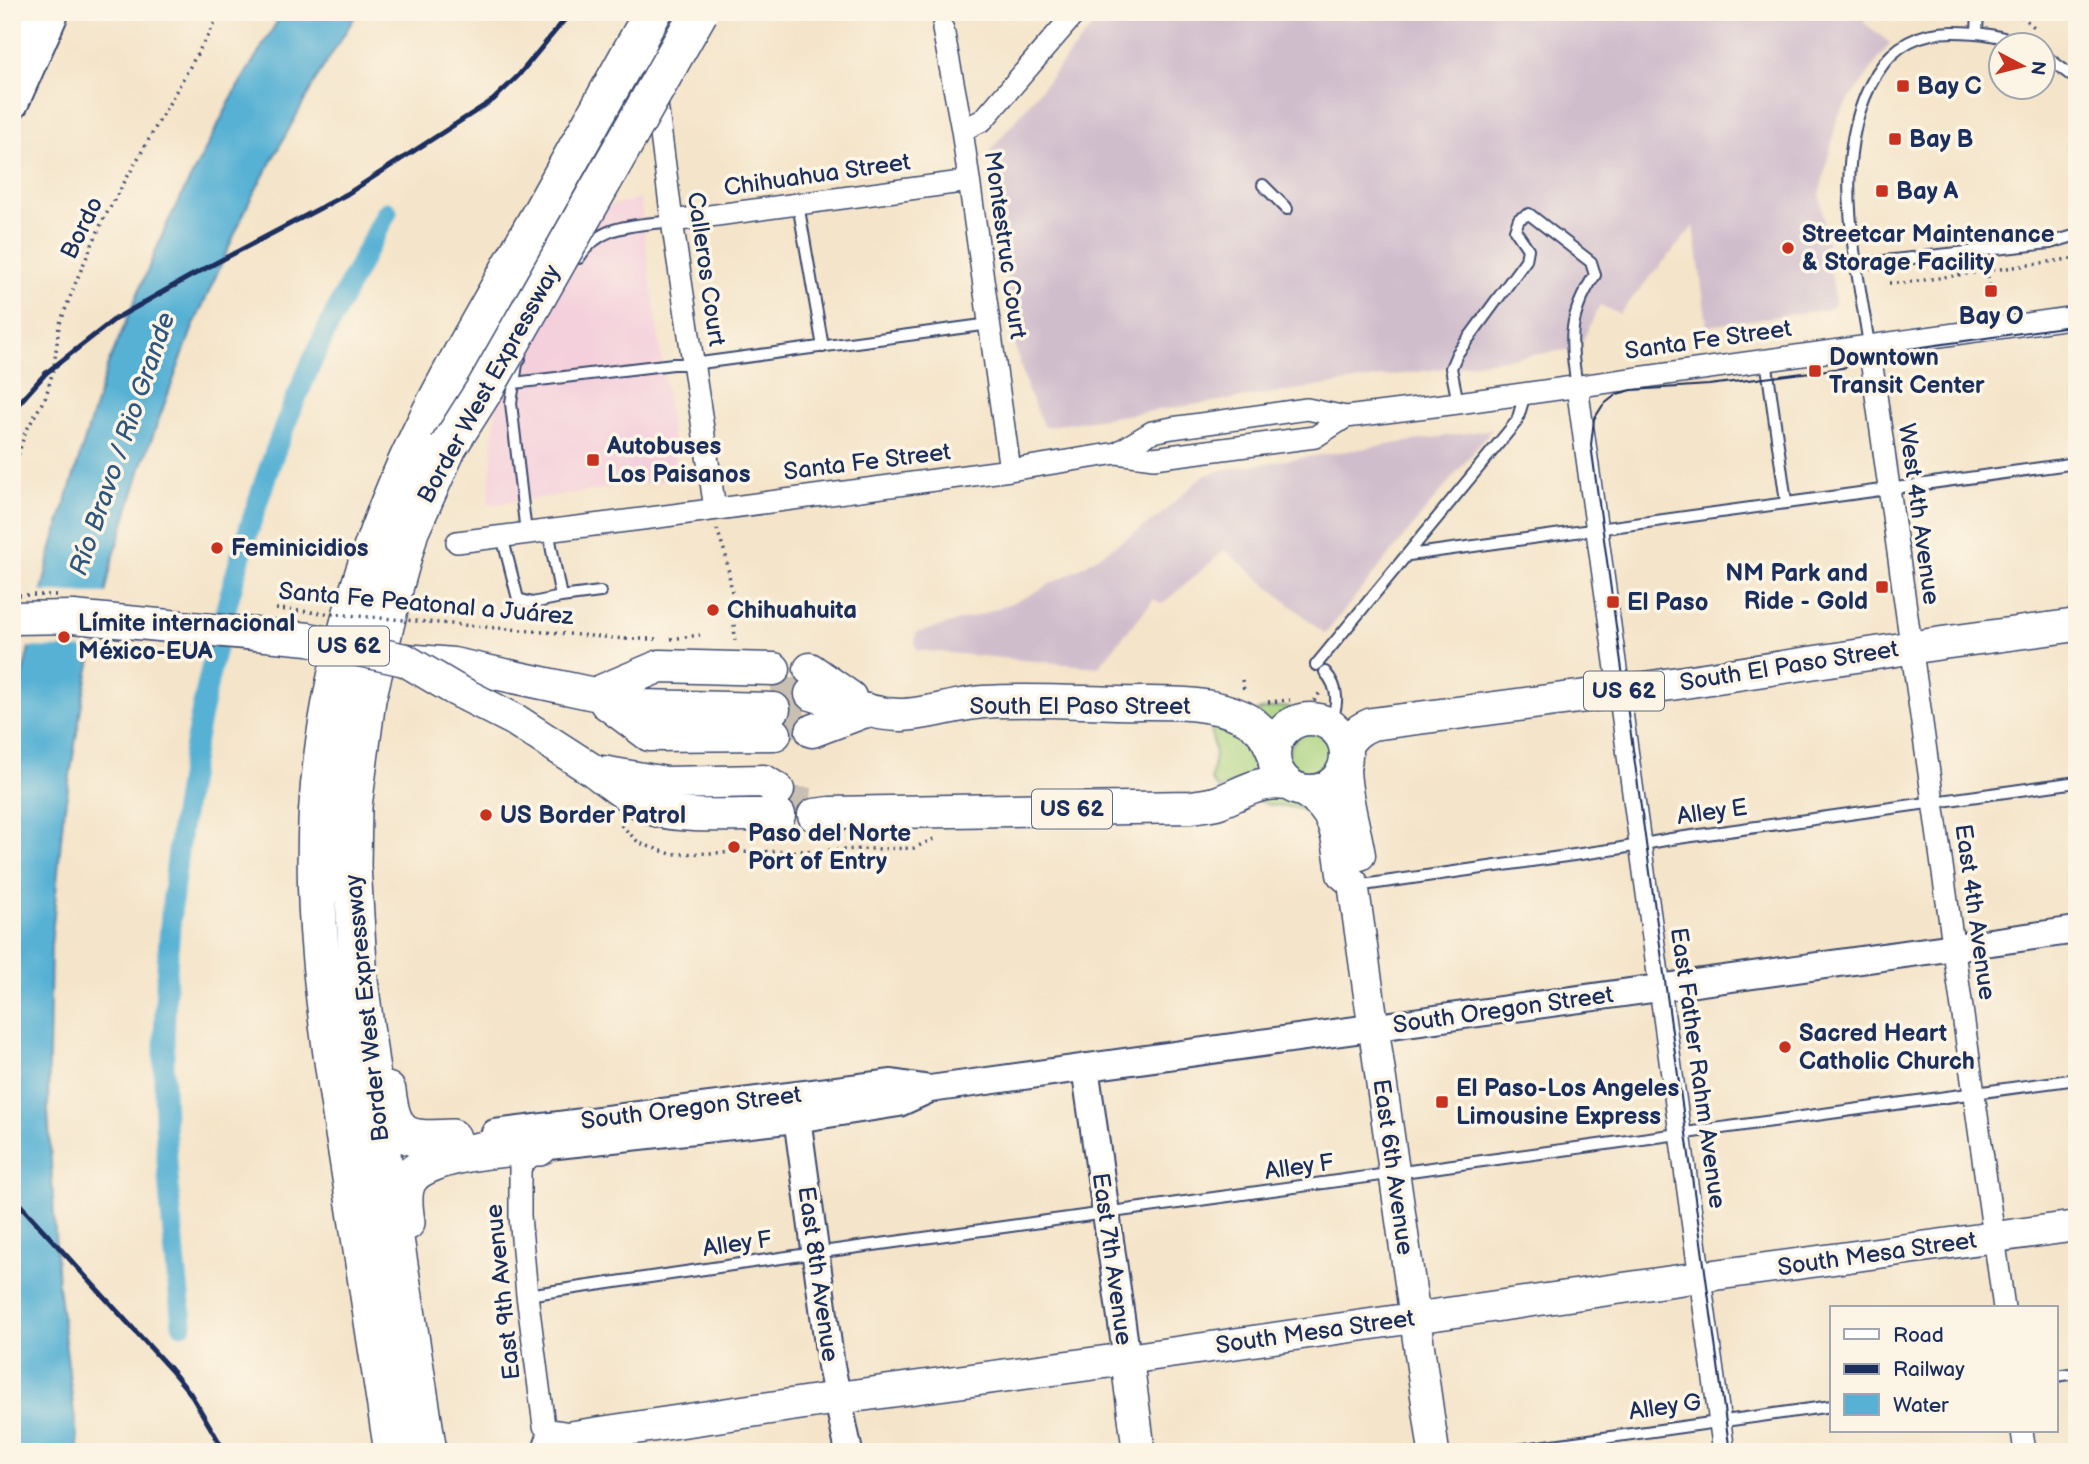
<svg xmlns="http://www.w3.org/2000/svg" width="2089" height="1464" font-family="'Balsamiq Sans',sans-serif">
  <rect width="100%" height="100%" fill="#fcf5e5"/>
  <filter id="ink" filterUnits="userSpaceOnUse"><feTurbulence type="fractalNoise" baseFrequency=".0143" numOctaves="2"/><feDisplacementMap in="SourceGraphic" scale="14" xChannelSelector="R" yChannelSelector="G"/><feConvolveMatrix kernelMatrix="1 2 1 2 8 2 1 2 1" color-interpolation-filters="sRGB"/></filter>
  <filter id="wash" filterUnits="userSpaceOnUse"><feTurbulence type="fractalNoise" baseFrequency=".00686" numOctaves="4" result="noise"/><feDisplacementMap in="SourceGraphic" scale="28" xChannelSelector="R" yChannelSelector="G"/><feGaussianBlur stdDeviation="1.57" result="paint"/><feColorMatrix in="noise" values="0 0 0 0 0 0 0 0 0 0 0 0 0 0 0 0 0 1.4 0 .05"/><feComposite in="paint" operator="in"/></filter>
  <g filter="url(#wash)">
    <rect width="100%" height="100%" fill="#f4e4c9"/>
    <path fill="#f4cfdc" d="M 640,199 L 678,479 L 488,505 L 498,383 L 602,207 Z"/>
    <path fill="#d0bdcc" d="M 1104,12 L 1870,12 L 1863,22 L 1890,43 L 1838,116 L 1820,192 L 1835,302 L 1829,309 L 1707,326 L 1694,226 L 1619,314 L 1600,305 L 1579,348 L 1044,427 L 1028,392 L 1016,349 L 990,151 Z
      M 1492,429 L 1325,634 L 1225,550 L 1162,604 L 1154,599 L 1098,667 L 917,650 L 915,641 L 916,633 L 980,615 L 1026,597 L 1082,567 L 1157,518 L 1203,476 L 1222,470 Z"/>
    <path fill="#a8d27d" stroke="#62806e" stroke-width="2" d="M 1277,707 L 1293,708 L 1296,712 L 1278,722 L 1266,721 L 1257,711 Z
      M 1215,722 L 1235,722 L 1263,755 C 1262,780 1238,781 1218,789 L 1211,780 L 1215,755 L 1211,728 Z
      M1289 755a22 22 0 1 1 44 0a22 22 0 1 1-44 0Z
      M 1290,795 L 1305,811 C 1290,803 1271,810 1256,799 Z"/>
    <path fill="#56b1d4" stroke="#387099" stroke-width="2" d="M 283,12 L 358,12 L 318,76 L 249,202 L 193,327 L 142,465 L 112,562 L 82,702 L 63,819 L 51,946 L 48,1110 L 58,1285 L 79,1452 L 13,1452 L 12,739 L 18,696 L 52,547 L 107,367 L 167,224 L 237,88 Z"/>
    <path fill="#f4e4c9" d="M 38,592 L 109,593 L 97,649 L 26,647 Z"/>
    <g fill="none" stroke-linecap="round" stroke-linejoin="round">
      <path stroke="#56b1d4" stroke-width="21" d="M 182,1324 C 173,1236 163,1148 164,1059 C 165,863 202,666 265,480 C 296,387 341,299 387,212"/>
    </g>
  </g>
  <g filter="url(#ink)">
    <g fill="none" stroke-linecap="round" stroke-linejoin="round">
      <path stroke="#c9c0b4" stroke-width="32" stroke-dasharray="32 16" stroke-linecap="butt" d="M 771,694 L 811,694
        M 773,722 L 812,720
        M 778,802 L 813,804"/>
      <defs>
        <path id="service" d="M 1977,32 L 1978,12
          M 2044,55 L 2077,80
          M 1263,185 L 1287,209
          M 798,204 L 823,347
          M 579,258 C 600,223 635,226 672,221
          M 1857,264 L 2050,243 L 2077,235
          M 1869,345 C 1856,258 1828,153 1877,73 C 1895,44 1920,32 1953,32 C 1979,32 2001,35 2026,46
          M 520,359 L 517,364 L 511,403 L 526,533
          M 1766,359 L 1786,502
          M 514,383 L 673,364 L 693,364 L 990,324
          M 1458,403 L 1451,368 L 1457,354 L 1526,260 L 1528,249 L 1515,230 L 1519,219 L 1529,214 L 1591,262 L 1595,275 C 1568,315 1569,340 1577,386
          M 502,536 L 518,599 L 532,603 L 561,597 L 548,530
          M 1409,555 L 2077,463
          M 561,597 L 600,592
          M 1316,665 L 1517,421 L 1525,394
          M 1325,672 C 1340,689 1338,705 1330,725
          M 1356,886 L 1616,849 L 1671,839 L 2077,782
          M 527,1295 L 815,1253 L 2077,1079
          M 2056,1376 L 2077,1373
          M 1503,1452 L 1832,1406"/>
        <path id="minor" d="M 943,29 L 962,130 L 1010,470
          M 640,39 L 647,50 L 652,64 L 672,221 L 715,509
          M 962,130 L 983,120 L 1076,12
          M 672,221 L 969,181
          M 1869,345 L 2004,1308
          M 1577,386 L 1724,1452
          M 1117,453 L 1152,432 L 1172,428 L 1307,409 L 1346,417 L 1458,403 L 2077,317
          M 457,542 L 658,517 L 1010,470 L 1117,453 L 1154,458 L 1315,437 L 1346,417
          M 539,1147 L 520,1167 L 520,1216 L 527,1295 L 544,1426 L 554,1436
          M 2022,1431 L 2025,1452"/>
        <path id="tertiary" d="M 1085,1067 L 1127,1359
          M 795,1103 L 831,1366 L 849,1452
          M 495,1133 L 892,1083 L 930,1089
          M 539,1147 L 796,1119 L 899,1103 L 930,1089 L 2077,930"/>
        <path id="secondary" d="M 1345,766 C 1345,796 1355,825 1360,855
          M 1304,792 C 1337,812 1337,838 1342,874 L 1353,883 L 1434,1452
          M 1127,1359 L 1700,1277 L 2077,1226"/>
        <path id="primary" d="M 12,34 L 43,30
          M 12,618 L 73,617
          M 405,660 L 453,664 L 594,694 L 640,706 L 774,709
          M 810,669 L 850,697
          M 594,694 L 660,666 L 774,669
          M 811,694 C 839,702 869,714 899,715 C 927,715 955,704 983,702 C 1027,699 1072,702 1116,703 C 1156,704 1206,699 1243,717 C 1259,725 1266,735 1273,752
          M 606,703 L 649,735 L 775,734
          M1274 755a36 36 0 1 1 72 0a36 36 0 1 1-72 0Z
          M 812,731 L 868,710
          M 1345,747 C 1352,735 1359,729 1372,724 L 1625,691 L 1942,643 L 2077,625
          M 594,771 C 613,785 631,800 653,809 C 679,819 748,814 779,815
          M 602,772 L 666,783 L 764,781 L 778,790
          M 814,815 L 830,813 L 1192,807 C 1201,805 1211,805 1219,802 C 1245,792 1259,780 1287,784
          M 548,1452 L 554,1436 L 567,1438 L 838,1398 L 1127,1359 L 1139,1452"/>
        <path id="trunk" d="M 12,102 L 52,12"/>
        <path id="motorway" d="M 387,1091 C 393,1139 407,1141 452,1138
          M 406,1222 C 404,1209 401,1191 409,1179 C 425,1153 510,1146 539,1147
          M 393,1452 C 378,1356 364,1260 349,1165 C 328,1031 305,897 322,762 C 335,652 369,540 417,440 C 446,378 482,319 515,259 C 561,177 607,95 653,12
          M 428,1452 L 383,1161 L 359,981 L 352,866 L 353,806 L 367,699 L 395,585 L 410,531 L 448,447"/>
      </defs>
      <use href="#service" stroke="#3c4a6e" stroke-width="14"/>
      <use href="#minor" stroke="#3c4a6e" stroke-width="24"/>
      <use href="#tertiary" stroke="#3c4a6e" stroke-width="30"/>
      <use href="#secondary" stroke="#3c4a6e" stroke-width="33"/>
      <use href="#primary" stroke="#3c4a6e" stroke-width="35"/>
      <use href="#trunk" stroke="#3c4a6e" stroke-width="37"/>
      <use href="#motorway" stroke="#3c4a6e" stroke-width="40"/>
      <path stroke="#3c4a6e" stroke-width="3.5" stroke-dasharray="2 5" stroke-linecap="butt" d="M 2016,12 L 2034,27
        M 1987,270 L 1990,290
        M 1889,283 L 1903,283 L 2077,258
        M 12,475 L 25,433 L 46,396 L 54,367 L 59,326 L 77,279 L 103,220 L 221,12
        M 717,529 L 726,556 L 733,599 L 735,642
        M 626,639 L 660,639
        M 671,639 L 700,635
        M 1242,680 L 1244,690
        M 1314,701 L 1321,691
        M 1268,702 L 1290,700
        M 621,825 L 639,843 L 671,854 L 914,848 L 938,837"/>
      <use href="#service" stroke="#fff" stroke-width="10"/>
      <use href="#minor" stroke="#fff" stroke-width="21"/>
      <use href="#tertiary" stroke="#fff" stroke-width="26"/>
      <use href="#secondary" stroke="#fff" stroke-width="30"/>
      <use href="#primary" stroke="#fff" stroke-width="32"/>
      <use href="#trunk" stroke="#fff" stroke-width="33"/>
      <use href="#motorway" stroke="#fff" stroke-width="37"/>
      <path stroke="#1b2f5e" stroke-width="2" d="M 1730,1452 L 1591,445 L 1594,419 L 1603,405 L 1617,394 L 1632,390 L 1709,385 L 1842,368 L 1908,349 L 2077,325"/>
      <path stroke="#1b2f5e" stroke-width="5" d="M 12,411 L 46,373 L 115,319 L 189,277 L 347,194 L 493,100 L 518,76 L 571,12
        M 12,1196 L 170,1369 L 190,1393 L 225,1452"/>
      <defs>
        <path id="primary-bridge" d="M 73,617 L 309,639 L 405,660 L 454,689 L 515,720 L 594,771"/>
        <path id="motorway-bridge" d="M 448,447 L 486,387 L 699,12"/>
      </defs>
      <use href="#primary-bridge" stroke="#3c4a6e" stroke-width="35" stroke-linecap="butt"/>
      <use href="#motorway-bridge" stroke="#3c4a6e" stroke-width="40" stroke-linecap="butt"/>
      <path stroke="#3c4a6e" stroke-width="3.5" stroke-dasharray="2 5" stroke-linecap="butt" d="M 12,595 L 59,595
        M 276,609 L 626,639"/>
      <use href="#primary-bridge" stroke="#fff" stroke-width="32"/>
      <use href="#motorway-bridge" stroke="#fff" stroke-width="37"/>
    </g>
  </g>
  <g fill="#c8321e" stroke="#fcf5e5" stroke-width="2.5">
    <rect x="1896" y="79" width="14" height="14" rx="3.5"/>
    <rect x="1888" y="132" width="14" height="14" rx="3.5"/>
    <rect x="1875" y="184" width="14" height="14" rx="3.5"/>
    <circle cx="1788" cy="248" r="7"/>
    <rect x="1984" y="284" width="14" height="14" rx="3.5"/>
    <rect x="1808" y="364" width="14" height="14" rx="3.5"/>
    <rect x="586" y="453" width="14" height="14" rx="3.5"/>
    <circle cx="217" cy="548" r="7"/>
    <rect x="1875" y="580" width="14" height="14" rx="3.5"/>
    <rect x="1606" y="595" width="14" height="14" rx="3.5"/>
    <circle cx="713" cy="610" r="7"/>
    <circle cx="64" cy="637" r="7"/>
    <circle cx="486" cy="815" r="7"/>
    <circle cx="734" cy="847" r="7"/>
    <circle cx="1785" cy="1047" r="7"/>
    <rect x="1435" y="1095" width="14" height="14" rx="3.5"/>
  </g>
  <g text-anchor="middle" dominant-baseline="central" stroke-width="7" stroke-linejoin="round" paint-order="stroke">
    <g fill="#fcf5e5" stroke="#5e6a86" stroke-width="2">
      <rect x="309" y="626.5" width="80" height="39" rx="5"/>
      <rect x="1584" y="671.5" width="80" height="39" rx="5"/>
      <rect x="1032" y="789.5" width="80" height="39" rx="5"/>
    </g>
    <g font-size="23" font-weight="bold" fill="#1b2f5e">
      <text x="349" y="646">US 62</text>
      <text x="1624" y="691">US 62</text>
      <text x="1072" y="809">US 62</text>
    </g>
    <g font-size="24" font-weight="bold" fill="#1b2f5e" stroke="#fcf5e5" text-anchor="start">
      <text x="1917" y="86">Bay C</text>
      <text x="1909" y="139">Bay B</text>
      <text x="1896" y="191">Bay A</text>
      <text x="1802" y="234">Streetcar Maintenance<tspan x="1802" dy="28">&amp; Storage Facility</tspan></text>
      <text x="1991" y="316" text-anchor="middle">Bay O</text>
      <text x="1829" y="357">Downtown<tspan x="1829" dy="28">Transit Center</tspan></text>
      <text x="607" y="446">Autobuses<tspan x="607" dy="28">Los Paisanos</tspan></text>
      <text x="231" y="548">Feminicidios</text>
      <text x="1868" y="573" text-anchor="end">NM Park and<tspan x="1868" dy="28">Ride - Gold</tspan></text>
      <text x="1627" y="602">El Paso</text>
      <text x="727" y="610">Chihuahuita</text>
      <text x="78" y="623">Límite internacional<tspan x="78" dy="28">México-EUA</tspan></text>
      <text x="500" y="815">US Border Patrol</text>
      <text x="748" y="833">Paso del Norte<tspan x="748" dy="28">Port of Entry</tspan></text>
      <text x="1799" y="1033">Sacred Heart<tspan x="1799" dy="28">Catholic Church</tspan></text>
      <text x="1456" y="1088">El Paso-Los Angeles<tspan x="1456" dy="28">Limousine Express</tspan></text>
    </g>
    <g font-size="24" fill="#1b2f5e" stroke="#fcf5e5">
      <text transform="translate(817 175) rotate(-8)">Chihuahua Street</text>
      <text transform="translate(82 228) rotate(-64)">Bordo</text>
      <text transform="translate(1005 245) rotate(82)">Montestruc Court</text>
      <text transform="translate(706 269) rotate(82)">Calleros Court</text>
      <text transform="translate(1708 340) rotate(-8)">Santa Fe Street</text>
      <text transform="translate(489 384) rotate(-61)">Border West Expressway</text>
      <text transform="translate(867 462) rotate(-7)">Santa Fe Street</text>
      <text transform="translate(1919 514) rotate(82)">West 4th Avenue</text>
      <text transform="translate(426 604) rotate(5)">Santa Fe Peatonal a Juárez</text>
      <text transform="translate(1789 666) rotate(-9)">South El Paso Street</text>
      <text x="1080" y="706">South El Paso Street</text>
      <text transform="translate(1712 812) rotate(-8)">Alley E</text>
      <text transform="translate(1975 912) rotate(82)">East 4th Avenue</text>
      <text transform="translate(367 1008) rotate(-96)">Border West Expressway</text>
      <text transform="translate(1503 1010) rotate(-8)">South Oregon Street</text>
      <text transform="translate(1698 1068) rotate(82)">East Father Rahm Avenue</text>
      <text transform="translate(691 1108) rotate(-7)">South Oregon Street</text>
      <text transform="translate(1299 1167) rotate(-8)">Alley F</text>
      <text transform="translate(1393 1167) rotate(82)">East 6th Avenue</text>
      <text transform="translate(737 1244) rotate(-8)">Alley F</text>
      <text transform="translate(1877 1254) rotate(-8)">South Mesa Street</text>
      <text transform="translate(1112 1259) rotate(82)">East 7th Avenue</text>
      <text transform="translate(818 1274) rotate(82)">East 8th Avenue</text>
      <text transform="translate(503 1292) rotate(-96)">East 9th Avenue</text>
      <text transform="translate(1315 1332) rotate(-8)">South Mesa Street</text>
      <text transform="translate(1665 1407) rotate(-8)">Alley G</text>
    </g>
    <g font-size="26" font-style="italic" fill="#2d5681" stroke="#fcf5e5">
      <text transform="translate(123 444) rotate(-71)">Río Bravo / Rio Grande</text>
    </g>
  </g>
  <rect width="2089" height="1464" fill="none" stroke="#fcf5e5" stroke-width="42"/>
  <rect x="1830" y="1306" width="228" height="126" fill="#fcf5e5" stroke="#a2a6af" stroke-width="2"/>
  <rect x="1844" y="1329" width="35" height="10" fill="#ffffff" stroke="#a2a6af" stroke-width="2"/>
  <text x="1893" y="1342" font-size="21" fill="#1b2f5e">Road</text>
  <rect x="1844" y="1364" width="35" height="10" fill="#1b2f5e" stroke="#a2a6af" stroke-width="2"/>
  <text x="1893" y="1376" font-size="21" fill="#1b2f5e">Railway</text>
  <rect x="1844" y="1394" width="35" height="21" fill="#56b1d4" stroke="#a2a6af" stroke-width="2"/>
  <text x="1893" y="1412" font-size="21" fill="#1b2f5e">Water</text>
  <g transform="translate(2022 66) rotate(97)"><circle r="33" fill="#fcf5e5" stroke="#a2a6af" stroke-width="2"/>
  <path d="M0-5L12 26L0 18L-12 26Z" fill="#c8321e"/>
  <text y="-10" font-size="19" font-weight="bold" text-anchor="middle" fill="#1b2f5e">N</text>
  </g>
</svg>
